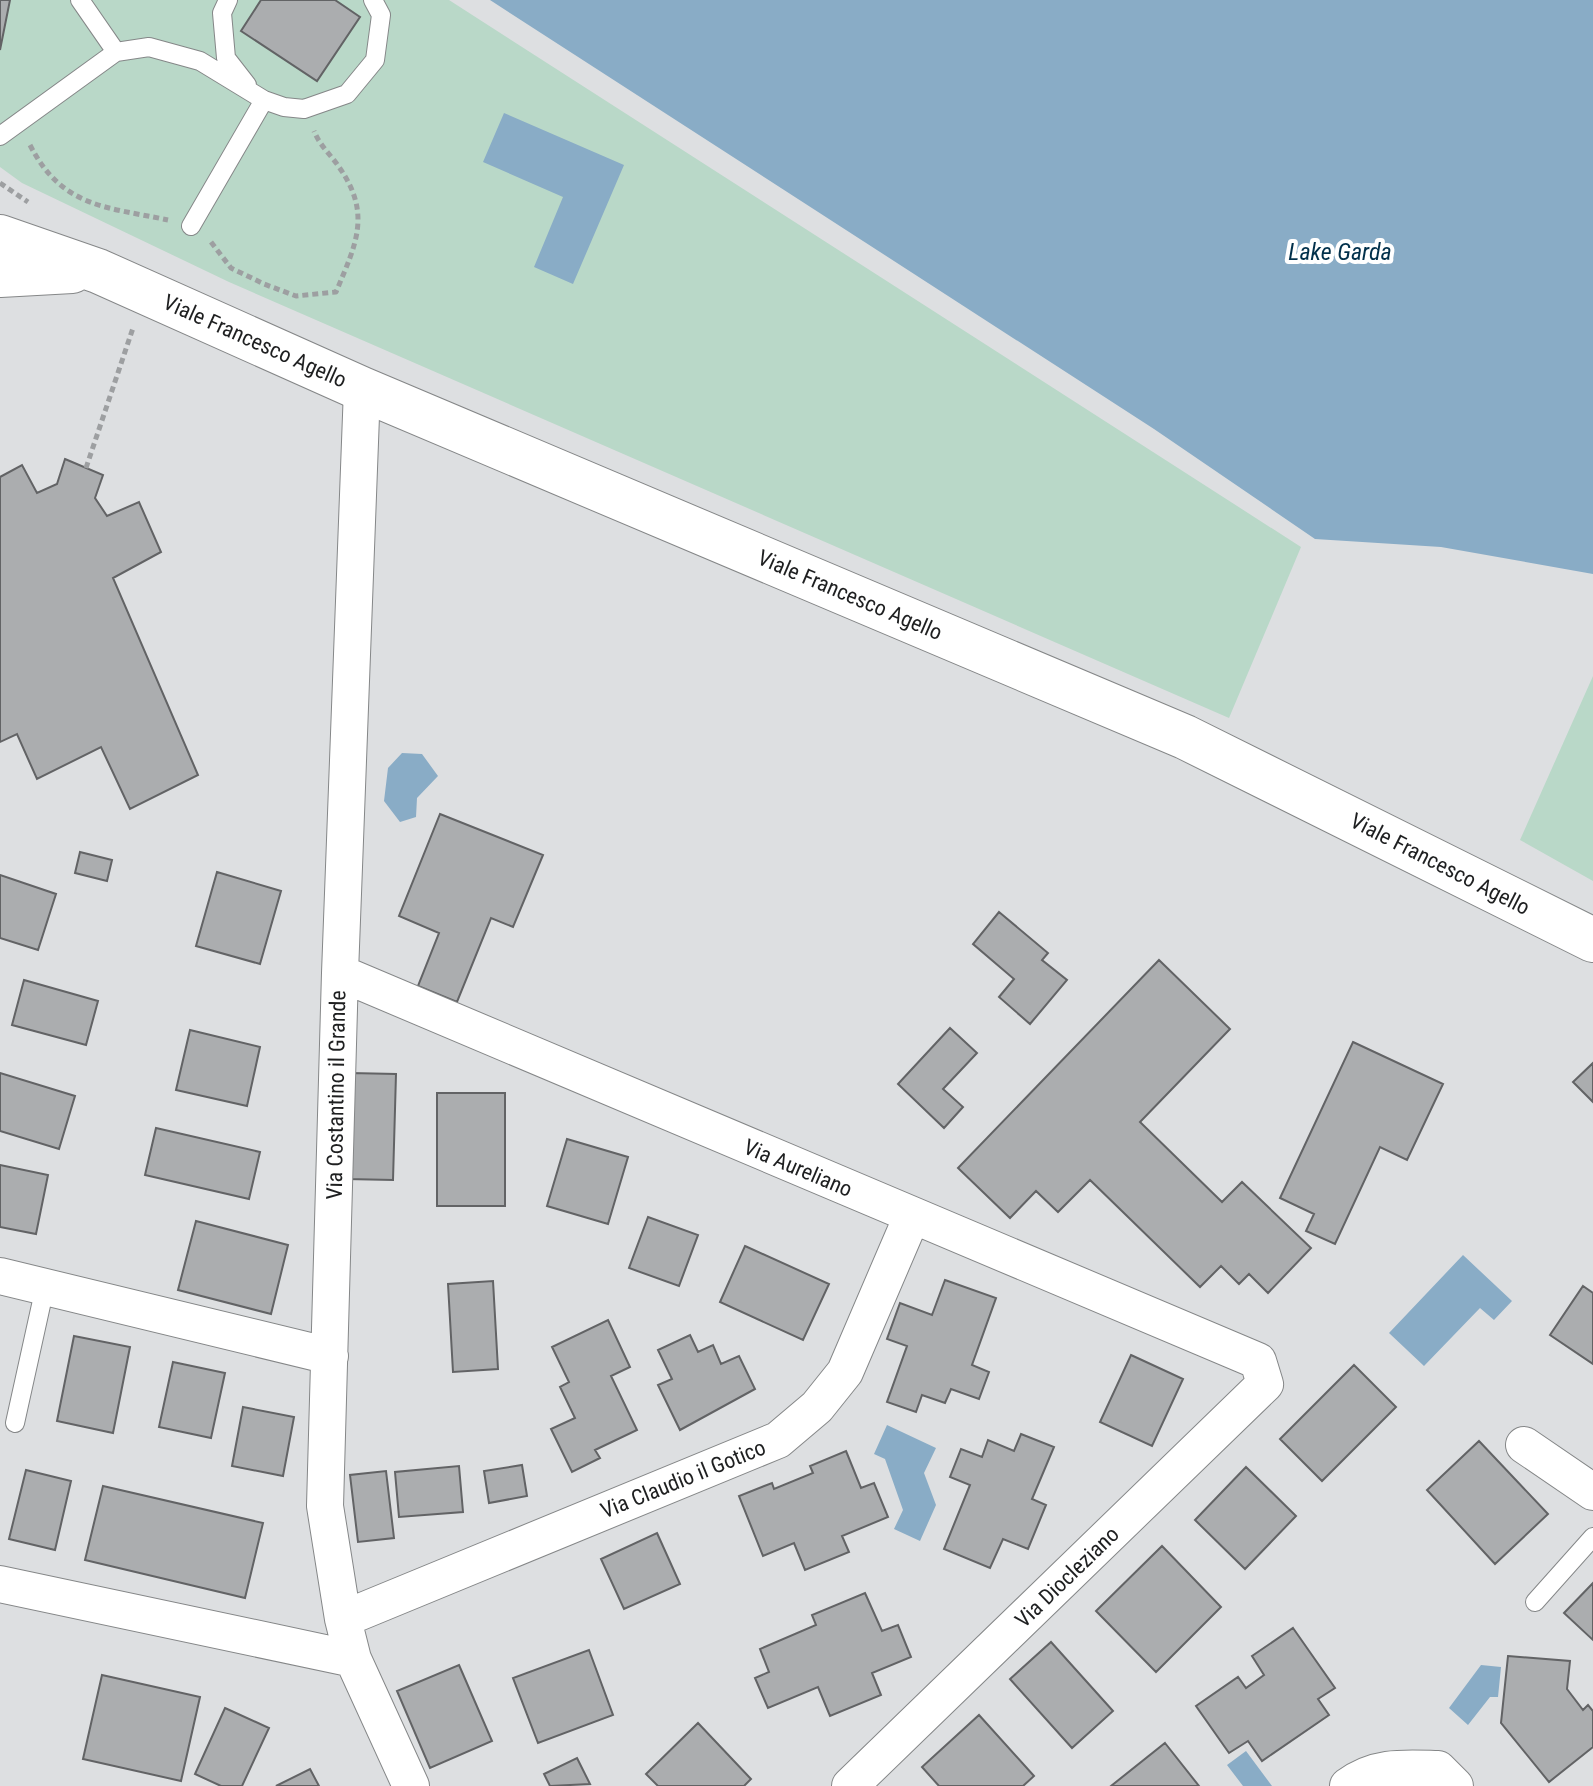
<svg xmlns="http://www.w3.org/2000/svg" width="1593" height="1786" font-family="'Roboto Condensed',sans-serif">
  <rect width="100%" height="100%" fill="#dddfe1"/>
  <path fill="#b9d8c8" d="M 0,0 L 449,0 L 1301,547 L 1229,718 L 229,282 L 22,183 L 0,167 Z
    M 1593,676 L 1593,881 L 1520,840 Z"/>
  <path fill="#89acc6" d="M 490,0 L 1593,0 L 1593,574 L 1441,547 L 1315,539 L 1154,429 Z
    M 504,113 L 624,165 L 573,284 L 534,267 L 563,197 L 483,162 Z
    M 402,753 L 422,754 L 438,776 L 417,798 L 416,817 L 400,822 L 384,801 L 388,768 Z
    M 1463,1255 L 1512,1301 L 1494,1320 L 1480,1308 L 1424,1366 L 1389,1333 Z
    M 887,1425 L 936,1448 L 924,1473 L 936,1505 L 920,1541 L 894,1529 L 903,1510 L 885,1459 L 874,1454 Z
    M 1481,1665 L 1501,1667 L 1498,1697 L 1490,1697 L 1468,1725 L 1449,1708 Z
    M 1246,1751 L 1272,1786 L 1243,1786 L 1227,1765 Z"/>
  <path fill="#abadaf" stroke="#626365" stroke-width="2" d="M 0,0 L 10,0 L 0,50 Z
    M 261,0 L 335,0 L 360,17 L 317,81 L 241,31 Z
    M 65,459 L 103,475 L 95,498 L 107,516 L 139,502 L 161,552 L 113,578 L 198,775 L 130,809 L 101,747 L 37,779 L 17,734 L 0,742 L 0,477 L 22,465 L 37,493 L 57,484 Z
    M 440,814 L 543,855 L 513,927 L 491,918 L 457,1002 L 418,986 L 439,933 L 399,916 Z
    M 80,852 L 112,860 L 107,881 L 75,873 Z
    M 217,872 L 281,891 L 260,964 L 196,946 Z
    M 0,875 L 56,894 L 38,950 L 0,938 Z
    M 999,912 L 1048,953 L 1042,960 L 1067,980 L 1030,1024 L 999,997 L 1014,979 L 973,944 Z
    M 1159,960 L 1230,1029 L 1140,1122 L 1222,1202 L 1242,1182 L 1311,1248 L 1268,1293 L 1249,1274 L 1239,1284 L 1221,1266 L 1200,1287 L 1090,1180 L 1058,1212 L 1036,1191 L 1010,1218 L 958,1168 Z
    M 24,980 L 98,1001 L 86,1045 L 12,1025 Z
    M 950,1028 L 977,1053 L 943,1089 L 963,1107 L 944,1128 L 898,1084 Z
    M 190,1030 L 260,1047 L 247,1106 L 176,1090 Z
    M 1353,1042 L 1443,1084 L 1407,1160 L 1380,1147 L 1335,1244 L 1306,1231 L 1314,1214 L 1280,1198 Z
    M 1593,1063 L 1593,1102 L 1573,1082 Z
    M 0,1073 L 75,1096 L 59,1149 L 0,1131 Z
    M 350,1073 L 396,1074 L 393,1180 L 347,1179 Z
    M 437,1093 L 505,1093 L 505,1206 L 437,1206 Z
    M 156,1128 L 260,1152 L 249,1199 L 145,1175 Z
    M 567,1139 L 628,1157 L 608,1224 L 547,1206 Z
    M 0,1165 L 48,1175 L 36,1234 L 0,1227 Z
    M 648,1217 L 698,1235 L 679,1286 L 629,1268 Z
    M 196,1221 L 288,1245 L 271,1314 L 178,1290 Z
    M 745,1246 L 829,1284 L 803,1340 L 720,1302 Z
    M 945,1280 L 996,1298 L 972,1365 L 989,1372 L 979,1399 L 951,1389 L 945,1403 L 922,1395 L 916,1412 L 887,1402 L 907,1346 L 887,1339 L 900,1303 L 932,1315 Z
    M 493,1281 L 498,1369 L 453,1372 L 448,1284 Z
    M 1583,1286 L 1593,1293 L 1593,1364 L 1550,1335 Z
    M 608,1320 L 630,1367 L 611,1376 L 637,1430 L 595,1450 L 600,1458 L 572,1472 L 551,1429 L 575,1418 L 560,1387 L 569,1382 L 552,1347 Z
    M 690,1335 L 698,1352 L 713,1345 L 721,1364 L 739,1356 L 755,1389 L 680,1430 L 658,1385 L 672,1379 L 658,1350 Z
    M 74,1336 L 130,1347 L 113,1433 L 57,1421 Z
    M 1131,1355 L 1183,1379 L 1152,1446 L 1100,1422 Z
    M 173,1362 L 225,1373 L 211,1438 L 159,1427 Z
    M 1354,1365 L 1396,1407 L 1322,1481 L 1280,1439 Z
    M 243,1407 L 294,1417 L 283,1476 L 232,1466 Z
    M 1021,1434 L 1054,1447 L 1032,1499 L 1046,1505 L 1028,1549 L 1003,1539 L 990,1568 L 944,1549 L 970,1485 L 950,1477 L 961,1449 L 982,1457 L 988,1440 L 1014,1451 Z
    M 1479,1441 L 1548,1514 L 1495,1564 L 1427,1490 Z
    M 846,1451 L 861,1488 L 874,1483 L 888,1517 L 842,1536 L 849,1552 L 805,1570 L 794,1543 L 763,1556 L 739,1496 L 772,1483 L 774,1489 L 813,1473 L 810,1466 Z
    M 522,1465 L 527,1496 L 489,1503 L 484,1471 Z
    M 459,1466 L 463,1512 L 399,1517 L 395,1472 Z
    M 1246,1467 L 1296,1516 L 1245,1569 L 1195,1520 Z
    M 26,1470 L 71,1481 L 55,1550 L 9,1539 Z
    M 386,1471 L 394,1538 L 358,1542 L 350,1475 Z
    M 103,1486 L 263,1523 L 245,1598 L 85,1560 Z
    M 657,1533 L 680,1584 L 624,1609 L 601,1559 Z
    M 1162,1546 L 1221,1607 L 1156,1672 L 1096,1611 Z
    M 1593,1583 L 1593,1640 L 1564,1613 Z
    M 865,1593 L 882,1631 L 898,1625 L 911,1657 L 872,1673 L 881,1695 L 830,1716 L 818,1687 L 768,1708 L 755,1678 L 769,1672 L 760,1649 L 816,1625 L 812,1615 Z
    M 1293,1628 L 1335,1688 L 1318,1699 L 1329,1715 L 1262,1761 L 1248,1741 L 1229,1753 L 1196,1706 L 1238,1677 L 1246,1688 L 1264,1675 L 1252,1656 Z
    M 1051,1642 L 1113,1711 L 1072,1748 L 1010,1679 Z
    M 589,1650 L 613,1715 L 538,1743 L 513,1678 Z
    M 1508,1656 L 1570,1661 L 1567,1689 L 1583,1710 L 1588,1705 L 1593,1711 L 1593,1747 L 1549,1782 L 1501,1723 Z
    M 459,1665 L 492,1741 L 430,1768 L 397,1691 Z
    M 102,1675 L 200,1697 L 181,1781 L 83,1759 Z
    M 225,1708 L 269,1728 L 242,1786 L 221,1786 L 195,1774 Z
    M 979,1715 L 1034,1776 L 1023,1786 L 939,1786 L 922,1767 Z
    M 698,1723 L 751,1779 L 744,1786 L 658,1786 L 646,1774 Z
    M 1165,1743 L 1199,1786 L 1111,1786 Z
    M 577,1758 L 590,1784 L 550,1786 L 544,1774 Z
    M 310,1769 L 319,1786 L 276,1786 Z"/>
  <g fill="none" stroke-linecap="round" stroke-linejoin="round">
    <defs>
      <path id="lane" d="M 80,0 L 116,52
        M 228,0 L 222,13 L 226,58 L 247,85
        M 0,136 L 116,52 L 149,47 L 200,61 L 264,100 L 284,107 L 304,109 L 347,94 L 375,60 L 381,15 L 373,0
        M 191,226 L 264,100
        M 15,1423 L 45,1287
        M 1535,1602 L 1593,1537"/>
      <path id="street" d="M 362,389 L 340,973 L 325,1506 L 343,1619 L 353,1659 L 411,1786
        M 340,973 L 1258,1361 L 1265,1384 L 850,1786
        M 0,1276 L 330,1356
        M 1524,1445 L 1593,1492
        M 0,1584 L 353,1659
        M 343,1619 L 778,1440 L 817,1407 L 845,1372 L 912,1216
        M 1348,1786 C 1376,1765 1405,1768 1438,1769 L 1455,1786"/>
      <path id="secondary" d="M 0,237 L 98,271 L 362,389 L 1185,737 L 1593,940
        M 0,275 L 72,271"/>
    </defs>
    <use href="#lane" stroke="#858788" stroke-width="20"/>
    <use href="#street" stroke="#858788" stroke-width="38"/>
    <use href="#secondary" stroke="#858788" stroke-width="46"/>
    <path stroke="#9d9fa1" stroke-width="5" stroke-dasharray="6 4" stroke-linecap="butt" d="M 30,145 C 62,208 107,207 168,220
      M 0,183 L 28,202
      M 211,242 L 231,268 L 264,284 L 296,296 L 336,292 C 356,244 372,214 339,167 C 331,155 320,146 314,131
      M 86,468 L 133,328"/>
    <use href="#lane" stroke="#fff" stroke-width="18"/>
    <use href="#street" stroke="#fff" stroke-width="36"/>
    <use href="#secondary" stroke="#fff" stroke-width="44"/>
  </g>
  <g text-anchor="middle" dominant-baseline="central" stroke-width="8" stroke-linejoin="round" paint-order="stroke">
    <g font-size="22" fill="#1e1f20" stroke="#fff">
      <text transform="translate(255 341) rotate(24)">Viale Francesco Agello</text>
      <text transform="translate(850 595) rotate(23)">Viale Francesco Agello</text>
      <text transform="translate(1440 864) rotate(27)">Viale Francesco Agello</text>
      <text transform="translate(336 1095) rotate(-89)">Via Costantino il Grande</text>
      <text transform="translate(798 1168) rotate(23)">Via Aureliano</text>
      <text transform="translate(683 1479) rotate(-22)">Via Claudio il Gotico</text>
      <text transform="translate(1067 1577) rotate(-44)">Via Diocleziano</text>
    </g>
    <g font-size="24" font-style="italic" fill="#01304b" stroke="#fff">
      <text x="1340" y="252">Lake Garda</text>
    </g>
  </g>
</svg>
